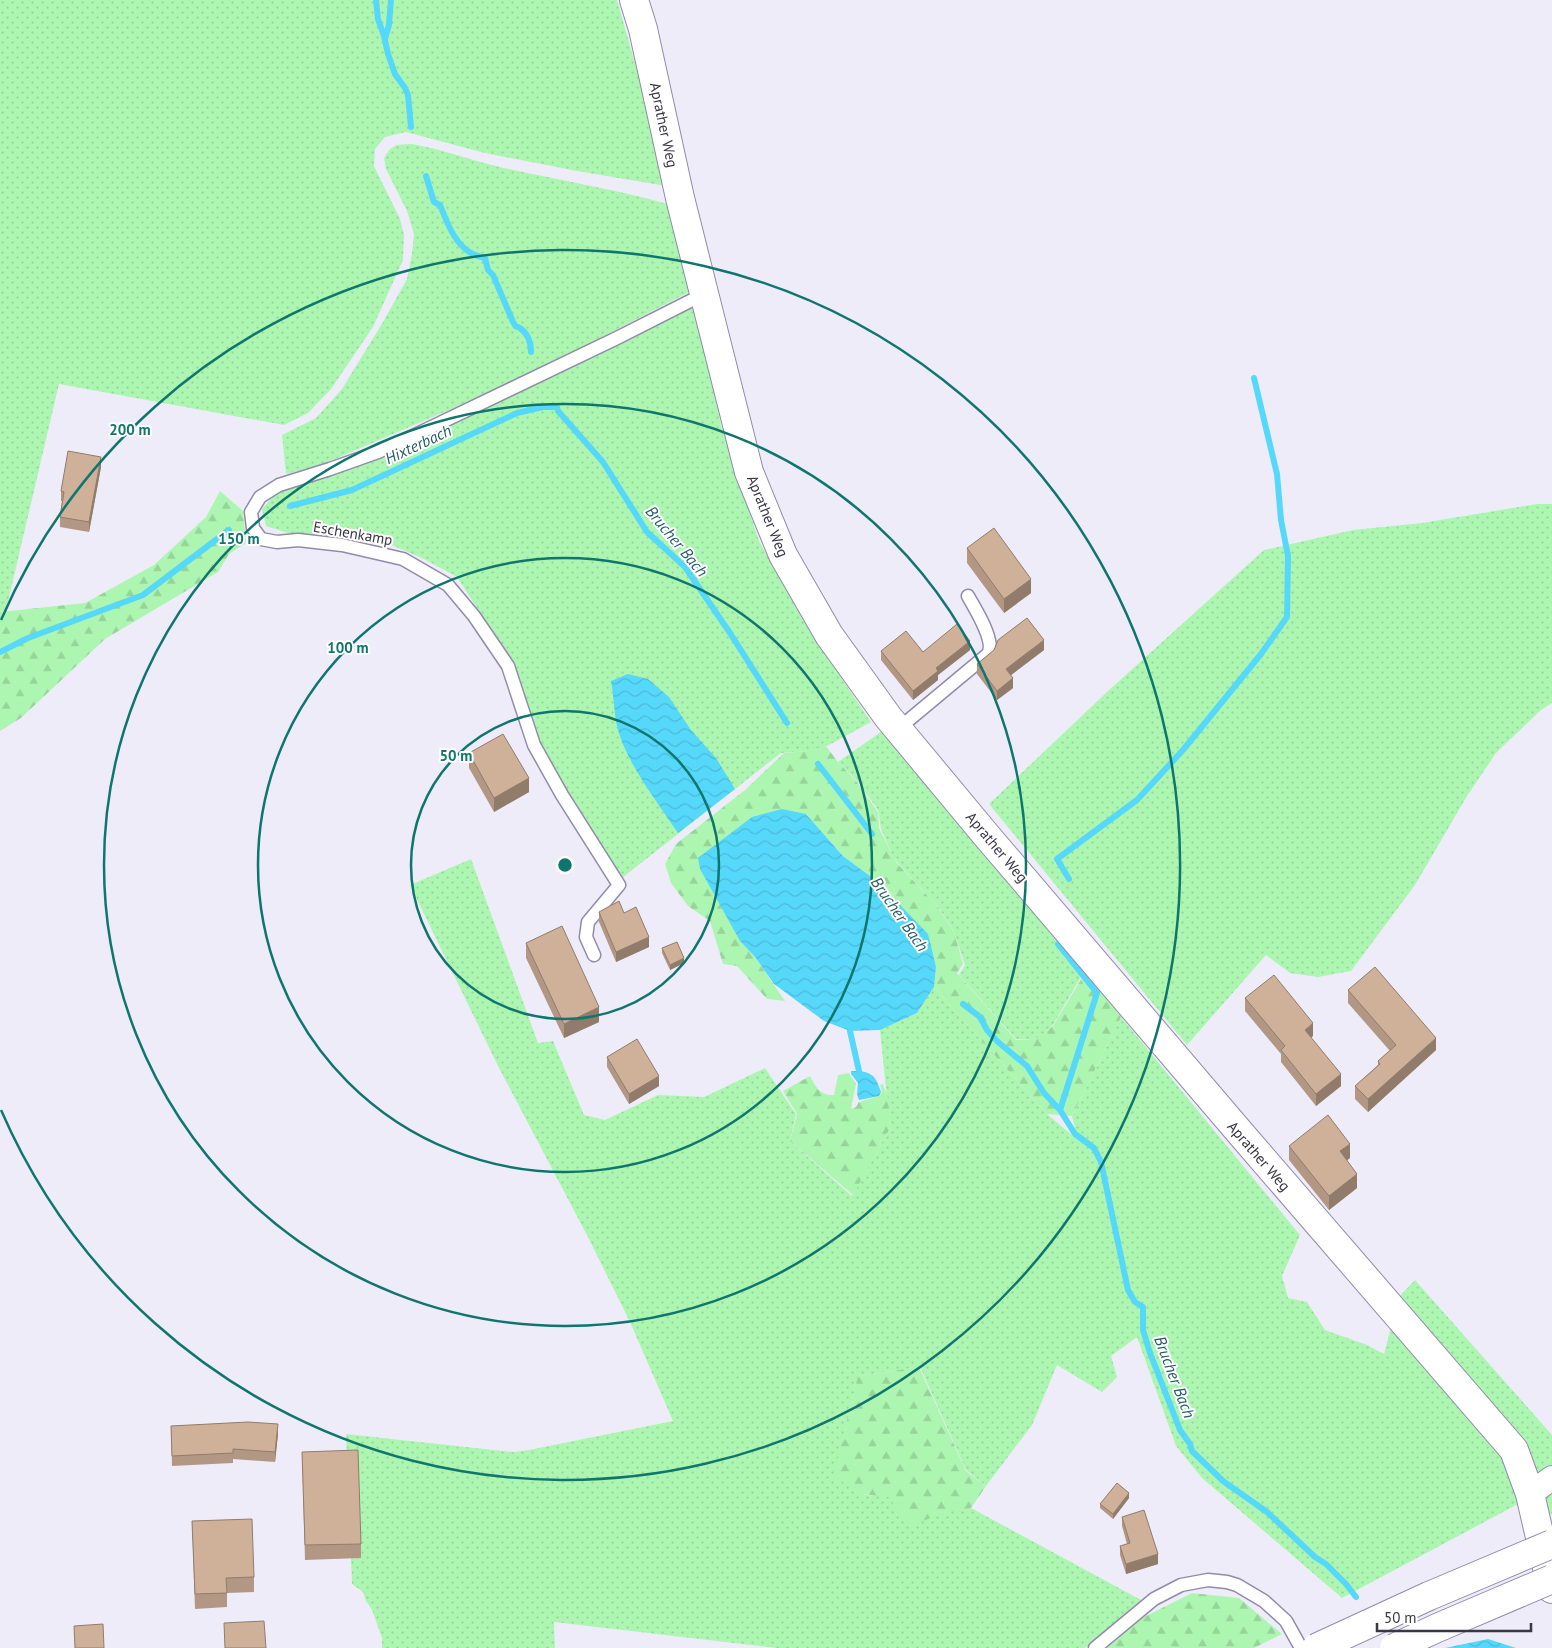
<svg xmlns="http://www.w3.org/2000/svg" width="1552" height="1648" font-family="'PT Sans',sans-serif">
  <defs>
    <pattern id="grass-dots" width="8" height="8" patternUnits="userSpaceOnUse" patternTransform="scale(1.25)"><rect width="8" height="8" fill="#adf6b2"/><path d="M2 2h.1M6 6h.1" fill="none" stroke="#96d49a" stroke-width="1.8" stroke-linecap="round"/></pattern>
    <pattern id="forest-firs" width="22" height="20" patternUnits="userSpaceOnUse" patternTransform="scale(1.25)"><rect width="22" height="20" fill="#adf6b2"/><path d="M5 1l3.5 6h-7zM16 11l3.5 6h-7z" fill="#96d49a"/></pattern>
    <pattern id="water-waves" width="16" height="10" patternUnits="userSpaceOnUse" patternTransform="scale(1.25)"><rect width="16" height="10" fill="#56d8fb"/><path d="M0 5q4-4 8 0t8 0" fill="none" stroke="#4cbad8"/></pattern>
  </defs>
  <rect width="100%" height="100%" fill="#efecfa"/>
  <path fill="url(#grass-dots)" d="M 0,0 L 617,0 L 656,137 L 666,186 L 577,171 L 485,153 L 406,132 L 385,137 L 375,149 L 374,166 L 400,219 L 404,235 L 403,260 L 373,327 L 331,389 L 308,413 L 284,425 L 59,384 L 6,610 L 0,612 Z
    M 412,144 C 442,149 470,160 500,167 C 557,180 615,189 671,205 L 691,291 L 571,353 L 484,395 L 321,465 L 286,474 L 282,435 L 316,418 L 342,389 L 383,322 L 407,279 L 412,254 L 414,234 L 407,211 L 386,169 L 384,158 L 389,150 L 396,145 Z
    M 696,305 L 721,425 L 759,541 L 810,632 L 871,722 L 829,745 L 810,751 L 781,753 L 622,878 L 544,753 L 510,659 L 457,577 L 422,558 L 389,544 L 341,537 L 288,533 L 266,526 L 262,509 L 272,498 L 285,490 L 395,452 Z
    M 1537,504 L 1552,504 L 1552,703 L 1541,710 L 1496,753 L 1467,796 L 1415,885 L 1351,971 L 1318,977 L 1290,973 L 1266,955 L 1187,1045 L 989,804 L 1108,691 L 1264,550 L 1353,530 L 1422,523 Z
    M 885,729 L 1085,970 L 1053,1025 L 1036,1040 L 1016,1039 L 959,975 L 965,965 L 953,930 L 938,907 L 894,859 L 881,829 L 878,810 L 858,782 L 838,762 Z
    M 471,859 L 538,1043 L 553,1041 L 584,1115 L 605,1120 L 658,1095 L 704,1097 L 765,1068 L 796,1114 L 790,1141 L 852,1196 L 890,1128 L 880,1030 L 917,1013 L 934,987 L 1047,1114 L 1078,1140 L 1072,1116 L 1121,1017 L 1300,1235 L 1282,1276 L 1288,1298 L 1307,1302 L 1325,1330 L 1367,1345 L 1384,1354 L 1399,1297 L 1415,1280 L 1552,1435 L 1552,1514 L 1546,1517 L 1520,1503 L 1342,1598 L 1202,1478 L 1176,1446 L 1137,1337 L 1111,1356 L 1117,1377 L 1102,1392 L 1057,1365 L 1032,1425 L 986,1486 L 966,1470 L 920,1367 L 858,1376 L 834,1475 L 865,1495 L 888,1496 L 949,1511 L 971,1508 L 1141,1600 L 1085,1648 L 777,1648 L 554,1622 L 555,1648 L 382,1648 L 382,1638 L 372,1610 L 366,1601 L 363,1592 L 352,1584 L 346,1434 L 513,1452 L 529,1450 L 673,1421 L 630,1322 L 589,1239 L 498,1066 L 410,885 Z"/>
  <path fill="url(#forest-firs)" d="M 220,491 L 243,511 L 246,543 L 229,554 L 218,572 L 105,639 L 21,718 L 0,731 L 0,612 L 85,603 L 154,565 L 206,517 Z
    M 826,746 L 838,762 L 857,782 L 878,812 L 879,828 L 896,862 L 937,906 L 954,932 L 963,964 L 957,973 L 1016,1040 L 1034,1040 L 1053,1026 L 1086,971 L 1121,1017 L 1072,1116 L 1047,1114 L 934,987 L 936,967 L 878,882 L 843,856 L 806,814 L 740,941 L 755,957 L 785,1001 L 767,999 L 737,966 L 723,964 L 710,921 L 688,906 L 671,883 L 665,864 L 676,844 L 745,790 L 784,753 L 808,751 Z
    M 849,1073 L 856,1084 L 851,1109 L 856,1107 L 859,1102 L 879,1096 L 882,1092 L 880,1085 L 883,1084 L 888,1098 L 890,1128 L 853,1195 L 790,1141 L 797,1114 L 783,1091 L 810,1076 C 816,1087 820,1096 834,1095 L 838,1075 Z
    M 919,1367 L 966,1471 L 986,1486 L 971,1508 L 947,1512 L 909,1526 L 889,1497 L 862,1494 L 833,1476 L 858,1376 Z
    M 1192,1593 L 1239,1598 L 1282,1634 L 1254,1648 L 1107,1648 L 1142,1618 Z"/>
  <path fill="url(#water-waves)" d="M 628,674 L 648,679 L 669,697 L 691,730 L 716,758 L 735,789 L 678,833 C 658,803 628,765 618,730 C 614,715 614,697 611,681 Z
    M 782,809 L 806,814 L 843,856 L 878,882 L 928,934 L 936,967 L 934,987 L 917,1013 L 880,1030 L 850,1031 L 824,1021 L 774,984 L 755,957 L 740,941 L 700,869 L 698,858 L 752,817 Z
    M 851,1071 C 870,1071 875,1073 881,1092 L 879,1096 L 859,1100 L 857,1094 L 858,1083 L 851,1074 Z
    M 1488,1639 L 1516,1648 L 1445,1648 Z"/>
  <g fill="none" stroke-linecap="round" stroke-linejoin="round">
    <path stroke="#56d8fb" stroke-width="6" d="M 376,0 L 378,19 L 384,36 L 388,54 L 395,74 L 405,88 L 408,95 L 411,127
      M 385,38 L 389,25 L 391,0
      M 426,176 L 434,202 L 440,205 C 447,222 455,246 473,254 C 477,256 481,257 485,258 L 488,270 L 493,275 L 513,322 C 518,330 513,324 520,328 C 528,334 531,343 531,352
      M 290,506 L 352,490 L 517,413 L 543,407 L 557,407 L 558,411 L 603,462 L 647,532 L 685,567 L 730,633 L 787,723
      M 0,652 L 28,638 L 143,595 L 229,530
      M 818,764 L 872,834
      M 1069,879 L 1057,859 L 1137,800 L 1183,750 L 1261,654 L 1287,617 L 1288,556 L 1281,520 L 1277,474 L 1254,378
      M 1058,944 L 1097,993 L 1060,1110
      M 963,1004 L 980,1017 L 987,1030 L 998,1042 L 1027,1066 L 1044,1093 L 1060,1110 L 1075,1134 L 1094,1148 L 1101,1162 L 1128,1290 L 1135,1302 L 1143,1307 L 1143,1330 L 1150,1353 L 1180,1430 L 1190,1444 L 1192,1451 L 1223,1481 L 1267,1512 L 1315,1557 L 1326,1564 L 1346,1584 L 1356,1597
      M 850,1031 L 859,1071"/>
    <defs>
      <path id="lane" d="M 898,729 L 988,654 C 996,641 975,609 968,596
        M 594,955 L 586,937 L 588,922 L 619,885 L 562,795 L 534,745 L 508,666 L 474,616 L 448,585 L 403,559 L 342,545 L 298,540 L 277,542 L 261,539 L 253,528 L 251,512 L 260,497 L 279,485 L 330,469 L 378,452 L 415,435 L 617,338 L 704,294
        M 1095,1648 L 1154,1599 L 1181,1585 L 1208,1580 L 1227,1582 L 1237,1585 L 1264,1601 L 1286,1621 L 1301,1648"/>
      <path id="street" d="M 1530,1494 L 1552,1478"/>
      <path id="secondary" d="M 634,0 L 643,29 L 680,198 L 749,472 L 783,555 L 829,635 L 888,717 L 986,835 L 1242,1135 L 1514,1450 L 1530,1494 L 1552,1589"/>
    </defs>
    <use href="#lane" stroke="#918bab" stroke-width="15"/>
    <use href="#street" stroke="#918bab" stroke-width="26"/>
    <use href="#secondary" stroke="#918bab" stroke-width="30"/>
    <use href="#lane" stroke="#fff" stroke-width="12"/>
    <use href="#street" stroke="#fff" stroke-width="24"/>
    <use href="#secondary" stroke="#fff" stroke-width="28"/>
    <defs>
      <path id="highway-bridge" d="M 1316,1648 L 1429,1596 L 1552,1544
        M 1394,1648 L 1437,1628 L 1552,1579"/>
    </defs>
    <use href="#highway-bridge" stroke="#918bab" stroke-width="30" stroke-linecap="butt"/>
    <use href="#highway-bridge" stroke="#fff" stroke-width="28"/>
  </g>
  <path fill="#b29884" d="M 101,467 L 89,532 L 60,527 L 60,517 L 62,501 L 61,501 L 61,491 Z
    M 967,548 L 1031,593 L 1004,613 L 967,563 Z
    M 970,650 L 938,675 L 938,680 L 913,700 L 881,660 L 881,651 L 923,652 Z
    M 994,650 L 1044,650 L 1011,675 L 1013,688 L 997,700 L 977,674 L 977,664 Z
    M 469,753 L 529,792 L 494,812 L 469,768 Z
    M 599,912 L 624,913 L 649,947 L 616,962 L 599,922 Z
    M 526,943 L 599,1022 L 564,1038 L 526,958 Z
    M 662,948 L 684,963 L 670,970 L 662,953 Z
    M 1348,990 L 1436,1050 L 1368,1112 L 1355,1099 L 1355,1086 L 1378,1065 L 1378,1061 L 1390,1051 L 1348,1003 Z
    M 1245,998 L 1313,1036 L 1311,1037 L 1341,1086 L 1316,1106 L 1281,1062 L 1281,1054 L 1245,1011 Z
    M 607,1057 L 659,1086 L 629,1104 L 607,1067 Z
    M 1289,1146 L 1350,1158 L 1347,1160 L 1357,1188 L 1329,1210 L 1289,1160 Z
    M 171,1426 L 278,1434 L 275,1462 L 233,1459 L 233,1463 L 172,1466 Z
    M 302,1452 L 361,1544 L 361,1558 L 305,1560 Z
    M 1129,1498 L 1113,1519 L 1100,1508 L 1100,1504 Z
    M 1122,1517 L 1158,1564 L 1126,1574 L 1120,1555 L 1120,1546 L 1127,1544 L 1122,1526 Z
    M 192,1521 L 254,1577 L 254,1592 L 227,1593 L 227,1607 L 195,1609 Z"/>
  <path fill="#917c6b" d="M 101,457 L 101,467 L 89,532 L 89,522 Z
    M 1031,579 L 1031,593 L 1004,613 L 1004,599 Z
    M 1044,640 L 1044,650 L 1006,679 L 1006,669 Z
    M 970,641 L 970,650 L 938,675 L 938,680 L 913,700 L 913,691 L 936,668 Z
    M 1013,678 L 1013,688 L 997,700 L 997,691 Z
    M 529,778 L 529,792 L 494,812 L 494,798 Z
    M 649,937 L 649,947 L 616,962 L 616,952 Z
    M 684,958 L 684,963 L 670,970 L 670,965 Z
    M 599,1007 L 599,1022 L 564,1038 L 564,1024 Z
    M 1313,1023 L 1313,1036 L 1305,1042 L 1305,1030 Z
    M 1436,1038 L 1436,1050 L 1368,1112 L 1368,1099 Z
    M 1341,1074 L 1341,1086 L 1316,1106 L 1316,1094 Z
    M 659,1076 L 659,1086 L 629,1104 L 629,1094 Z
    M 1350,1144 L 1350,1158 L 1340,1166 L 1340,1151 Z
    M 1357,1174 L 1357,1188 L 1329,1210 L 1329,1196 Z
    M 278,1424 L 278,1434 L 275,1462 L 275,1452 Z
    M 1129,1493 L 1129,1498 L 1113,1519 L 1113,1514 Z
    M 1158,1554 L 1158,1564 L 1126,1574 L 1126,1564 Z"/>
  <path fill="#cfb199" stroke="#917c6b" d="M 68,451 L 101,457 L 89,522 L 60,517 L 64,492 L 61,491 Z
    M 994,528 L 1031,579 L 1004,599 L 967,548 Z
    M 1027,618 L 1044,640 L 1006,669 L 1013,678 L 997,691 L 977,664 L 994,650 L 998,640 Z
    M 957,624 L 970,641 L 936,668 L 938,671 L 913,691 L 881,651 L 906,631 L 923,652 Z
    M 503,734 L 529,778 L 494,798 L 469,753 Z
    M 619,901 L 624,913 L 636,907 L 649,937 L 616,952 L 599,912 Z
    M 562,926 L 599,1007 L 564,1024 L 526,943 Z
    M 677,942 L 684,958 L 670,965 L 662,948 Z
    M 1375,967 L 1436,1038 L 1368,1099 L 1355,1086 L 1380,1064 L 1378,1061 L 1396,1045 L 1348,990 Z
    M 1274,975 L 1313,1023 L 1305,1030 L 1341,1074 L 1316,1094 L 1281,1050 L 1285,1046 L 1245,998 Z
    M 637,1039 L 659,1076 L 629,1094 L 607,1057 Z
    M 1328,1115 L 1350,1144 L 1340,1151 L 1357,1174 L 1329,1196 L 1289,1146 Z
    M 248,1422 L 278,1424 L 275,1452 L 233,1449 L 233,1453 L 172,1456 L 171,1426 Z
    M 358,1450 L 361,1544 L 305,1545 L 302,1452 Z
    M 1117,1483 L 1129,1493 L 1113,1514 L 1100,1504 Z
    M 1144,1510 L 1158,1554 L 1126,1564 L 1120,1546 L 1130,1543 L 1122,1517 Z
    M 252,1519 L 254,1577 L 226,1578 L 227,1593 L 195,1594 L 192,1521 Z
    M 264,1621 L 266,1648 L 225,1648 L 224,1623 Z
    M 103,1624 L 104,1648 L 75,1648 L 74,1626 Z"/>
  <g fill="none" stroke="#0f766e" stroke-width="2.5">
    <circle cx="565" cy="865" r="154"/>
    <circle cx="565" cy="865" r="307"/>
    <circle cx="565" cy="865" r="461"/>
    <path d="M1 620A615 615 0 1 1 1 1110"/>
  </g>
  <g text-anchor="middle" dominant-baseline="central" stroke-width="4" stroke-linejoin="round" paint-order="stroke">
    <g font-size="15" fill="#3a3745" stroke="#fff">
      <text transform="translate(664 125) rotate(78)">Aprather Weg</text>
      <text transform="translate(768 516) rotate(68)">Aprather Weg</text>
      <text transform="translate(353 533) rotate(10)">Eschenkamp</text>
      <text transform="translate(997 847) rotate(50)">Aprather Weg</text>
      <text transform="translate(1259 1156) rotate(49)">Aprather Weg</text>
    </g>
    <g font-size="16" font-style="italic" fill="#255b69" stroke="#fff">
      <text transform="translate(418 444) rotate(-25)">Hixterbach</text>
      <text transform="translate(677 541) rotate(50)">Brucher Bach</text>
      <text transform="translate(900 914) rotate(55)">Brucher Bach</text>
      <text transform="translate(1175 1377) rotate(69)">Brucher Bach</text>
    </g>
  </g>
  <circle cx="565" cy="865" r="8" fill="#0f766e" stroke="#fff" stroke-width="2.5"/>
  <g font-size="15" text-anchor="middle" font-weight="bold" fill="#0f766e" stroke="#fff" stroke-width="4" stroke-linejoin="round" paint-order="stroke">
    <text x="130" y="435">200 m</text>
    <text x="239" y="544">150 m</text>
    <text x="348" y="653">100 m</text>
    <text x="456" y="761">50 m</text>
  </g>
  <path d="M1377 1623v8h154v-8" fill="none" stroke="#3a3745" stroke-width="2.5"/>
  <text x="1384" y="1623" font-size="15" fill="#3a3745" stroke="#ffffff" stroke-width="4" paint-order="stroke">50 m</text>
</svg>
